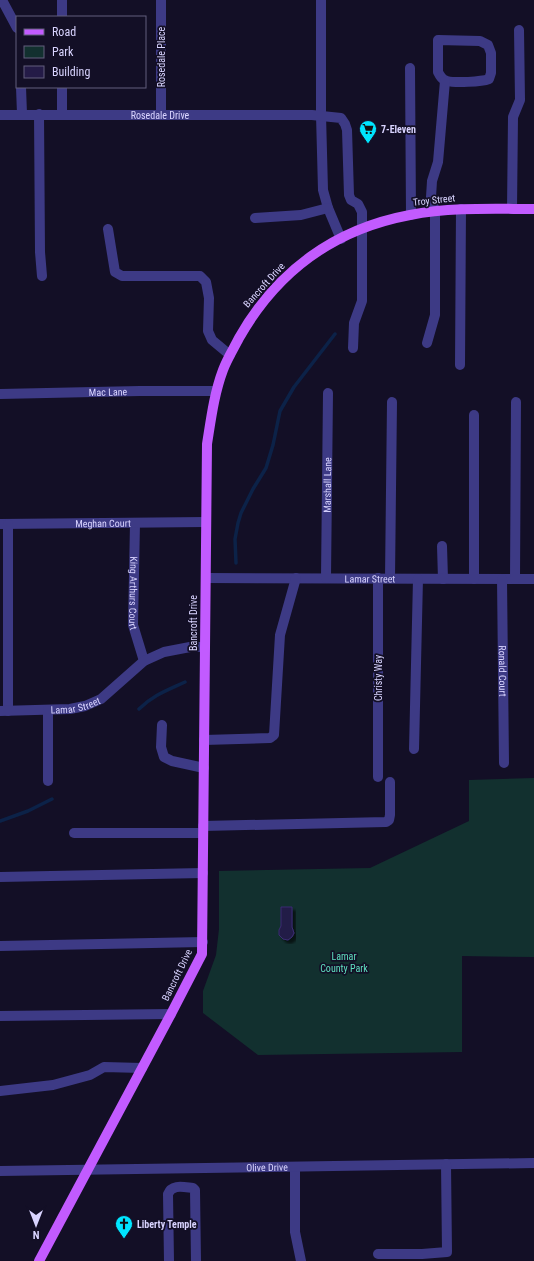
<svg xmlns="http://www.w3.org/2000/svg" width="534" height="1261" font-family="'Roboto Condensed',sans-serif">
  <defs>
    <filter id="shadow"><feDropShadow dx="3.5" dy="3.5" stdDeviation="1" flood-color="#0009"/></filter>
  </defs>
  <rect width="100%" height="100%" fill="#130f26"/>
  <path fill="#12302f" d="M 534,778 L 534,957 L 462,956 L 462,1052 L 258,1055 L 203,1013 L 203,991 L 216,955 L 219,929 L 219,871 L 370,868 L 469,821 L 469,780 Z"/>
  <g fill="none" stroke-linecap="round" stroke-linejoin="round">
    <path stroke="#0c2248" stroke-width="3.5" d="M 236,563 L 235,539 L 238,523 L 241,513 L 253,489 L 266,468 L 273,445 L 280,411 L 294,387 L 335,334
      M 139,709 C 153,695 168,690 185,682
      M 0,821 L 28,811 L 52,799"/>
  </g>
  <path fill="#241b47" stroke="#3b2d73" filter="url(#shadow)" d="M 281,907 L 292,907 L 292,927 L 294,933 L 292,937 L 288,940 L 283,939 L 279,935 L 279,930 L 281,926 Z"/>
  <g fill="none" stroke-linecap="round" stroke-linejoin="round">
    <g stroke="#3d3a85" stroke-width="10">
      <path d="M 2,0 L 17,28"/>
      <path d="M 62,0 L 62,17"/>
      <path d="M 161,0 L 161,114"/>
      <path d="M 321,0 L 321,115 L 323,190 L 328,208 L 341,239"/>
      <path d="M 438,40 L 480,41 L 488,45 L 491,53 L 491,73 L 489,79 C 481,82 455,83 447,81 C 442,80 440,76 438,72 Z"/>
      <path d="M 410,68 L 411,215"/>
      <path d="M 21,87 L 22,114"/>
      <path d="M 62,87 L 62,114"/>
      <path d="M 39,114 L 40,252 L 42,276"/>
      <path id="s1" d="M 0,115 L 312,115 L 341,118 L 345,124 L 347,130 L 349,195 L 351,200 L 358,204 L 362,212 L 362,301 L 354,323 L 353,348"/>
      <path d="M 512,209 L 513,117 L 520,100 L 519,30"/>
      <path d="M 255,218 L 301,215 L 328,208"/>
      <path d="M 108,229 L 115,272 L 122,276 L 200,276 L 206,282 L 209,298 L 208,331 L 212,340 L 230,355"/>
      <path d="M 427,343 L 435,315 L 435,211 L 431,197 L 432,181 L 438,162 L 445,81"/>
      <path d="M 460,365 L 461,209"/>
      <path id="s2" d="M 0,394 L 140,391 L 216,391"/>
      <path id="s3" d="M 135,523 L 133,625 L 144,661"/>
      <path id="s4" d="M 0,524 L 206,522"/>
      <path d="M 8,524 L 8,711"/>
      <path d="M 442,546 L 443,579"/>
      <path id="s5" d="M 206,578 L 534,579"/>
      <path id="s6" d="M 326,578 L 328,393"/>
      <path d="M 378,578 L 378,777"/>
      <path d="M 390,578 L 392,402"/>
      <path d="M 474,579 L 474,415"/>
      <path id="s7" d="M 502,579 L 504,763"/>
      <path d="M 515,579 L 516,402"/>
      <path id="s8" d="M 0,711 L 70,709 L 85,706 L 101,699 L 144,661 L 164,652 L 190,647 L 205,647"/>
      <path d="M 162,725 L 161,747 L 164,757 L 172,761 L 204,768"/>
      <path d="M 204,740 L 270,738 L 274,735 L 280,635 L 296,578"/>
      <path d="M 414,749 L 418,579"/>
      <path d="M 48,781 L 48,710"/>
      <path d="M 203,826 L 386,822 L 389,820 L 390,815 L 390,782"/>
      <path d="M 74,833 L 203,833"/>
      <path d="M 0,877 L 203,873"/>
      <path d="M 0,946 L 203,942"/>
      <path d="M 0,1016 L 171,1014"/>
      <path d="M 0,1091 L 53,1085 L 90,1075 L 104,1067 L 142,1068"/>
      <path d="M 295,1167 L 295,1232 L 301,1261"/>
      <path id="s9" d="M 0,1171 L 534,1163"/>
      <path d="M 378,1254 L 422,1254 L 447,1252 L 446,1164"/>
      <path d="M 169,1261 L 168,1194 C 172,1184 183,1187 193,1188 L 195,1190 L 196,1261"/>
    </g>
    <path stroke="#c25bff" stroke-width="10" d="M 39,1261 L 171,1014 L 202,954 L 207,444 C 211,419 214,394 223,370 C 227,359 234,348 239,338 C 277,271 335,229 410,215 C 451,207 493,209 534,209"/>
  </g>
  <defs>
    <symbol id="supermarket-pin" viewBox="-11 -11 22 30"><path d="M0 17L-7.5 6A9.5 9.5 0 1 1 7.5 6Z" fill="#00e5ff" stroke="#130f26"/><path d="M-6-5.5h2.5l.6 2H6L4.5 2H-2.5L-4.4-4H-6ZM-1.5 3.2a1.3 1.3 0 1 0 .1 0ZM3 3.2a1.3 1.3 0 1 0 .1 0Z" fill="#111"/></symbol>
    <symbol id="church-pin" viewBox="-11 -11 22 30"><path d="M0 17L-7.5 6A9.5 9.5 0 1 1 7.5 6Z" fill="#00e5ff" stroke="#130f26"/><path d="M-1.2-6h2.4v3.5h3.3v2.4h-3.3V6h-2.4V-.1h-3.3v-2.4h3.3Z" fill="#111"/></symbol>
  </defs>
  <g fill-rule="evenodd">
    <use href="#supermarket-pin" x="358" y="119" width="20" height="27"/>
    <use href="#church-pin" x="114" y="1214" width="20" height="27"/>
  </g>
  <g text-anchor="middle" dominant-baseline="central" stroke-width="3.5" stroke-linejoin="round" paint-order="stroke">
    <g font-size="10" fill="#d9d4ff" stroke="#130f26">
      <text transform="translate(161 57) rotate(-90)">Rosedale Place</text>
      <text stroke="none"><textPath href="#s1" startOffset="160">Rosedale Drive</textPath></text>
      <text transform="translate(434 200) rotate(-6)">Troy Street</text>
      <text transform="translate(264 285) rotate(-48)">Bancroft Drive</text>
      <text stroke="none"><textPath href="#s2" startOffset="108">Mac Lane</textPath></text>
      <text stroke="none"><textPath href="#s6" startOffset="93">Marshall Lane</textPath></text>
      <text stroke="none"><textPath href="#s4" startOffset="103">Meghan Court</textPath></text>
      <text stroke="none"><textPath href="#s5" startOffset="164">Lamar Street</textPath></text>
      <text stroke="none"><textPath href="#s3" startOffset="70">King Arthurs Court</textPath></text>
      <text transform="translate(193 623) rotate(-90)">Bancroft Drive</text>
      <text stroke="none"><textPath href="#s7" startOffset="92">Ronald Court</textPath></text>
      <text transform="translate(378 678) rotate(-90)">Christy Way</text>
      <text stroke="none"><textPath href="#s8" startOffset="76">Lamar Street</textPath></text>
      <text transform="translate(177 975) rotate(-64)">Bancroft Drive</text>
      <text stroke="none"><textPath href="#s9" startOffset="267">Olive Drive</textPath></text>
    </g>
    <g font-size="10" font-weight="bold" fill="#d9d4ff" stroke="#130f26" text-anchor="start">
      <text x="381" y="129">7-Eleven</text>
      <text x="137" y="1224">Liberty Temple</text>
    </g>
    <g font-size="10" fill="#5fe0c0" stroke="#130f26">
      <text x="344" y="956">Lamar<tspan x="344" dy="12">County Park</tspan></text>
    </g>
  </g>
  <rect x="16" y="16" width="130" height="72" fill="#130f26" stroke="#625e7d"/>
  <rect x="24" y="29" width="20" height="6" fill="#c25bff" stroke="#625e7d"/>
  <text x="52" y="36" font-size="12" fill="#d9d4ff">Road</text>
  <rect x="24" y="46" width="20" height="12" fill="#12302f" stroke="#625e7d"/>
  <text x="52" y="56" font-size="12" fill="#d9d4ff">Park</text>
  <rect x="24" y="66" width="20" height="12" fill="#241b47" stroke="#625e7d"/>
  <text x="52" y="76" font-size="12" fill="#d9d4ff">Building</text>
  <g transform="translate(36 1225) rotate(180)" stroke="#130f26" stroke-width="3" paint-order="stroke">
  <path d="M0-3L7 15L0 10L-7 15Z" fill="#d9d4ff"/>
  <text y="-6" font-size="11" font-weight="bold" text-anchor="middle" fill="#d9d4ff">N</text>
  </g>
</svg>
